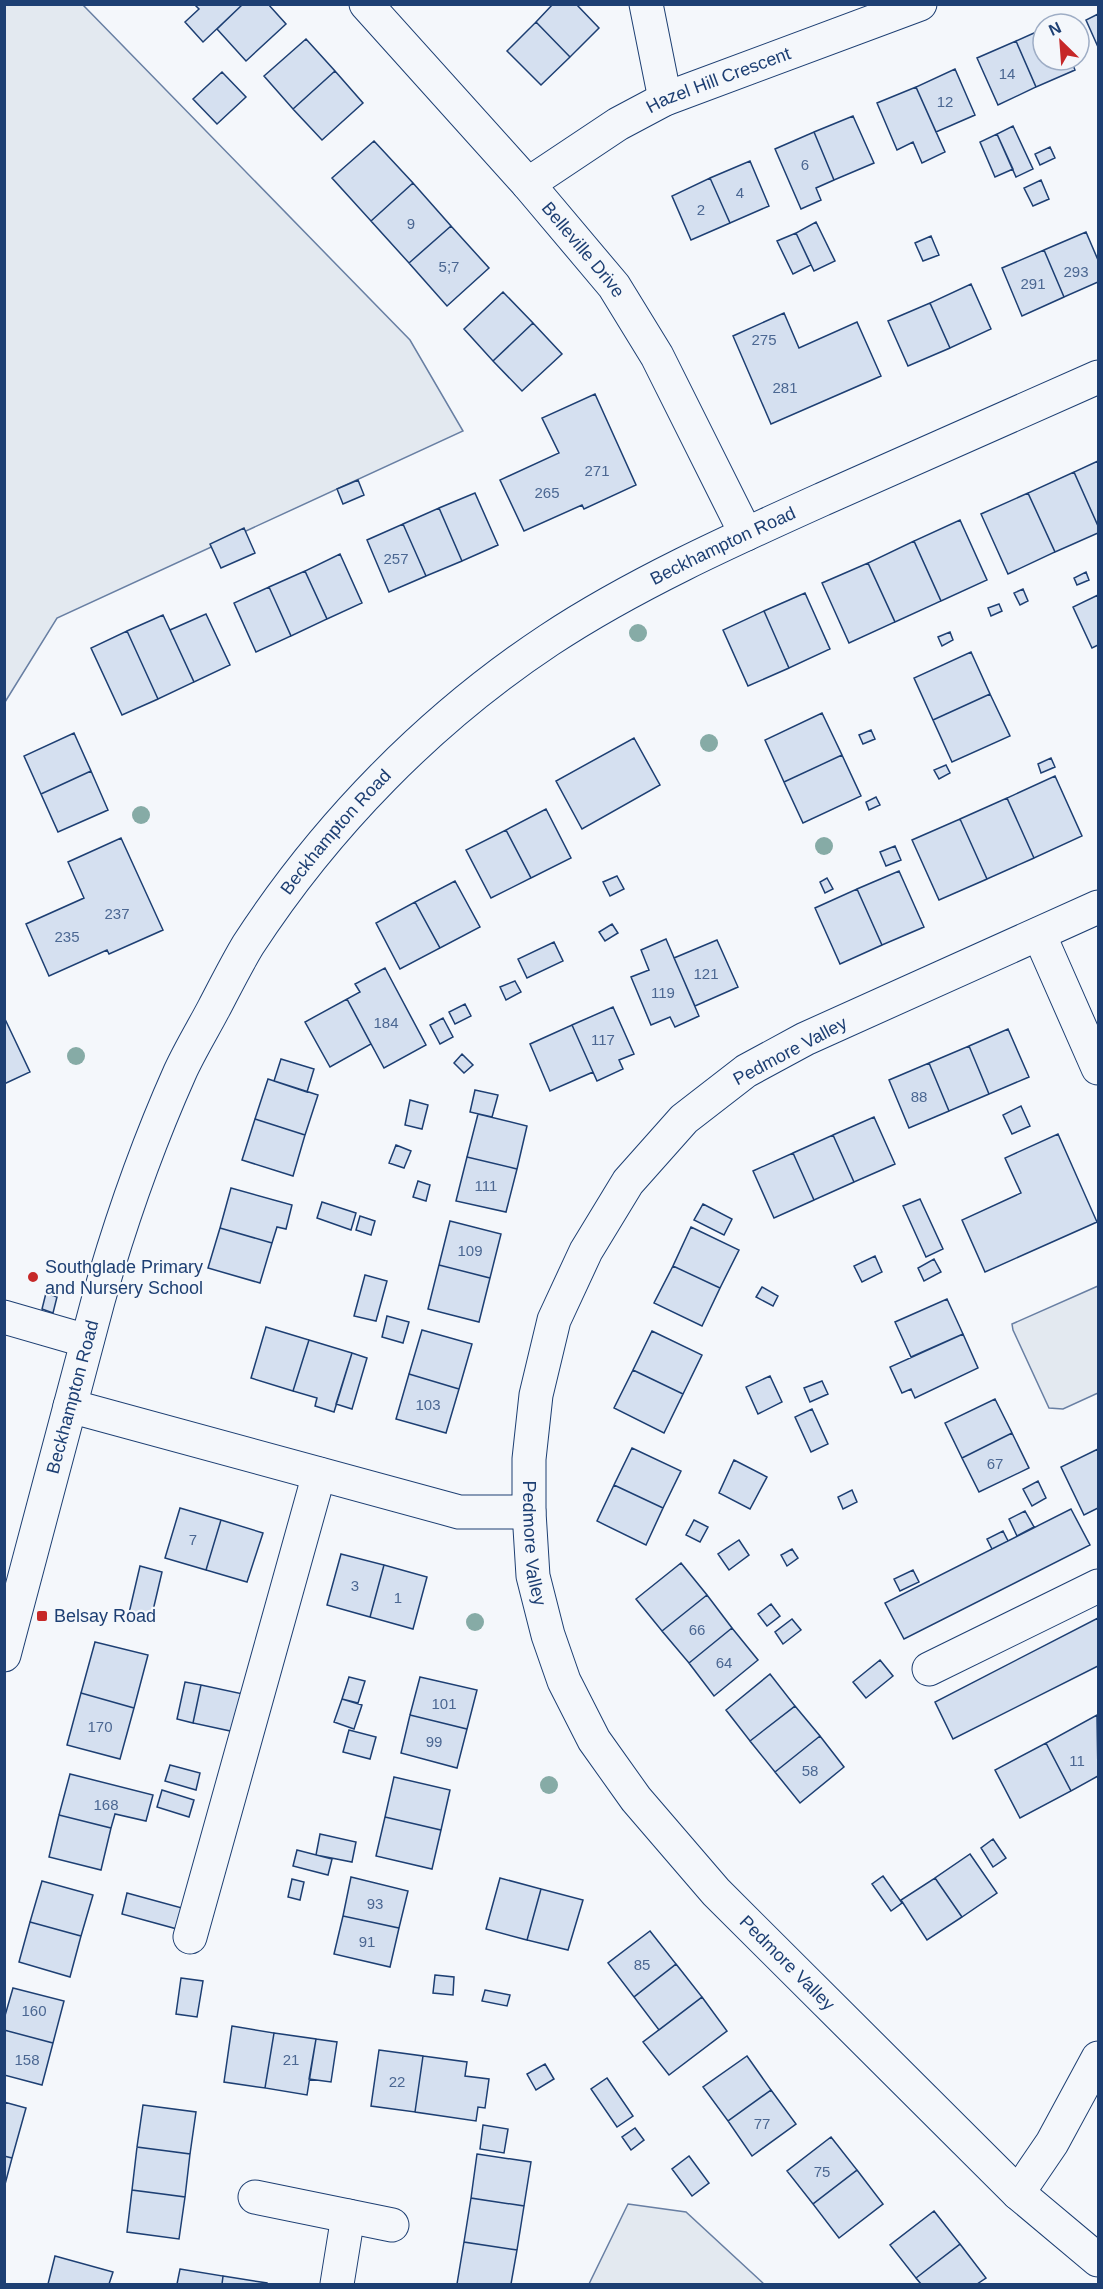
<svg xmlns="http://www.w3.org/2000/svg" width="1103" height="2289" font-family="Arial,sans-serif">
  <rect width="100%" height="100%" fill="#f4f7fb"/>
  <path fill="#e3e9f0" stroke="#687fa3" stroke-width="1.5" d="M 5,5 L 83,5 L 410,340 L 463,431 L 57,618 L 5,702 Z
    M 1098,1286 L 1098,1393 L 1063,1409 L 1049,1408 L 1013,1330 L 1012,1324 Z
    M 628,2204 L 686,2212 L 764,2284 L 589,2284 Z"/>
  <path fill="#d5e0f0" stroke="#1d3f73" stroke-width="1.5" d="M 194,4 L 243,4 L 203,42 L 185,22 L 199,9 Z
    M 243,4 L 268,4 L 286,24 L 246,61 L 217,29 Z
    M 553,4 L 576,4 L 599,28 L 570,57 L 536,22 Z
    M 1098,14 L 1098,47 L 1086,20 Z
    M 536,22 L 570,57 L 541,85 L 507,51 Z
    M 1043,29 L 1043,60 L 1071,60 L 1075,70 L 1036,87 L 1016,41 Z
    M 306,39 L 335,71 L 293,109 L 264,76 Z
    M 1016,41 L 1036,87 L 998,105 L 977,58 Z
    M 955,69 L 975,115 L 936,132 L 916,87 Z
    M 335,71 L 363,103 L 322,140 L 293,109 Z
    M 222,72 L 246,97 L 217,124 L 193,99 Z
    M 916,87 L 945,152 L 922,163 L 913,142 L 897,150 L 877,103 Z
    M 853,116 L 874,163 L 834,180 L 814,132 Z
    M 1013,126 L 1033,169 L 1016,177 L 997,134 Z
    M 814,132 L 834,180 L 816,188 L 821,200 L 801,209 L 775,149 Z
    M 997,134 L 1013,169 L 995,177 L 980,142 Z
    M 374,141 L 413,183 L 371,221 L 332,178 Z
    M 1050,147 L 1055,158 L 1040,165 L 1035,154 Z
    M 750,161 L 769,206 L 730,223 L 710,178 Z
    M 710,178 L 730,223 L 691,240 L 672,196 Z
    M 1041,180 L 1049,199 L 1033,206 L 1024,188 Z
    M 413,183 L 451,226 L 409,263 L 371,221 Z
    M 816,222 L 835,261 L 814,271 L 796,233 Z
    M 451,226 L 489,268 L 447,306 L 409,263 Z
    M 1086,232 L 1098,260 L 1098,282 L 1064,297 L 1044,250 Z
    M 796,233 L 811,265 L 793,274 L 777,241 Z
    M 931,236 L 939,255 L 923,261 L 915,243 Z
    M 1044,250 L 1064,297 L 1022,316 L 1002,268 Z
    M 971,284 L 991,329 L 950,348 L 930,303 Z
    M 503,292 L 533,323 L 493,361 L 464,329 Z
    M 930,303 L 950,348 L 908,366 L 888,321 Z
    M 784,313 L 799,348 L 857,322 L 881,376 L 771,424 L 733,336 Z
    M 533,323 L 562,354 L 522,391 L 493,361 Z
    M 595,394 L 636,485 L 584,509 L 582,505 L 524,531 L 500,480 L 559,453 L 542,418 Z
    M 1098,461 L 1098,526 L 1074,472 Z
    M 1074,472 L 1098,526 L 1098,533 L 1055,552 L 1028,493 Z
    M 358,480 L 364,495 L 343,504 L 337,489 Z
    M 475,493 L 498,545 L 462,561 L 439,508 Z
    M 1028,493 L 1055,552 L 1008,574 L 981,514 Z
    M 439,508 L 462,561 L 426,576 L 403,524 Z
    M 960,520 L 987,580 L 941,601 L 914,541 Z
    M 403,524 L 426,576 L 389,592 L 367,540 Z
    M 244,528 L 255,553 L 221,568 L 210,544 Z
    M 914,541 L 941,601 L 895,622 L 868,563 Z
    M 340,554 L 362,603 L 327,619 L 305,571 Z
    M 868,563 L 895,622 L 849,643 L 822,583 Z
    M 305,571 L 327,619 L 291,636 L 269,587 Z
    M 1086,572 L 1089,580 L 1077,585 L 1074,578 Z
    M 269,587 L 291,636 L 256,652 L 234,603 Z
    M 1023,589 L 1028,601 L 1020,605 L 1014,593 Z
    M 805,593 L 830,649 L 789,668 L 764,611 Z
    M 1098,595 L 1098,645 L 1092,648 L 1073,607 Z
    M 999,604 L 1002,611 L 991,616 L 988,608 Z
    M 764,611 L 789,668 L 748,686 L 723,630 Z
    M 206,614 L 230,665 L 194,682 L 170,630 Z
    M 163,615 L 194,682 L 158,699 L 127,631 Z
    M 127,631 L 158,699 L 122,715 L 91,648 Z
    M 950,632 L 953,640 L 942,646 L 938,637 Z
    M 971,652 L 990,694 L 933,720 L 914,678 Z
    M 990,694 L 1010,736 L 952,762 L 933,720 Z
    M 822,713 L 842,755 L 784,782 L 765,740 Z
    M 871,730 L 875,739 L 863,744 L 859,735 Z
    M 74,733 L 91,771 L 41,794 L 24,756 Z
    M 634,738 L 660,785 L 582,829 L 556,781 Z
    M 842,755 L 861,796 L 803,823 L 784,782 Z
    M 1051,758 L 1055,767 L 1041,773 L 1038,764 Z
    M 946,765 L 950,773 L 939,779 L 934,770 Z
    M 91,771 L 108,810 L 58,832 L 41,794 Z
    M 1055,776 L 1082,836 L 1034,858 L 1007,798 Z
    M 876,797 L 880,805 L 869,810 L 866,802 Z
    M 1007,798 L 1034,858 L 987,879 L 960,819 Z
    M 546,809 L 571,858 L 531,878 L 506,830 Z
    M 960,819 L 987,879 L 939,900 L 912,840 Z
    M 506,830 L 531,878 L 491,898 L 466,850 Z
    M 121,838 L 163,930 L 109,954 L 107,950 L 49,976 L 26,924 L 84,898 L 68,862 Z
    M 895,846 L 901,860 L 886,866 L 880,852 Z
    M 899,871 L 924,927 L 882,945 L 857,889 Z
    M 617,876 L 624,889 L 610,896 L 603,882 Z
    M 827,878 L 833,889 L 825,893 L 820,882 Z
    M 455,881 L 480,927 L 440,948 L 415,902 Z
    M 857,889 L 882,945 L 840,964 L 815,908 Z
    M 415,902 L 440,948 L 400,969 L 376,923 Z
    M 612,924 L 618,933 L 605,941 L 599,932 Z
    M 666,939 L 699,1016 L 675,1027 L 670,1017 L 651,1025 L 631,977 L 649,970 L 641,950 Z
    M 717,940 L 738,987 L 695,1006 L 674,958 Z
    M 554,942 L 563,961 L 527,978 L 518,959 Z
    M 385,968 L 426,1045 L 384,1068 L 347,999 L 360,992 L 355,984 Z
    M 515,981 L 521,992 L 506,1000 L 500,987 Z
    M 347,999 L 371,1044 L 330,1067 L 305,1022 Z
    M 465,1004 L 471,1016 L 455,1024 L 449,1012 Z
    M 613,1007 L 634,1054 L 619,1060 L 623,1069 L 597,1081 L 572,1025 Z
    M 4,1017 L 30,1072 L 4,1084 Z
    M 443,1018 L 453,1037 L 440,1044 L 430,1025 Z
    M 572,1025 L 593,1072 L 550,1091 L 530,1044 Z
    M 1008,1029 L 1029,1077 L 989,1094 L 969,1046 Z
    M 969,1046 L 989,1094 L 949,1111 L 929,1063 Z
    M 462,1054 L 473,1065 L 464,1073 L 454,1063 Z
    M 281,1059 L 314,1069 L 307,1092 L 274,1081 Z
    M 929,1063 L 949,1111 L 909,1128 L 889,1080 Z
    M 268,1079 L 318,1095 L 305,1135 L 255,1119 Z
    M 475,1090 L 498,1095 L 492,1117 L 470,1112 Z
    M 410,1100 L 428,1105 L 422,1129 L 405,1125 Z
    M 1021,1106 L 1030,1126 L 1012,1134 L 1003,1115 Z
    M 478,1114 L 527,1126 L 517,1169 L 467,1157 Z
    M 874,1117 L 895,1164 L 854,1182 L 833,1135 Z
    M 255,1119 L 305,1135 L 293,1176 L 242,1160 Z
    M 1058,1134 L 1097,1222 L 985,1272 L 962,1220 L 1021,1193 L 1005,1158 Z
    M 833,1135 L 854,1182 L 814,1200 L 793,1153 Z
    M 396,1145 L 411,1151 L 404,1168 L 389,1163 Z
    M 793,1153 L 814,1200 L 774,1218 L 753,1171 Z
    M 467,1157 L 517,1169 L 506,1212 L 456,1201 Z
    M 418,1181 L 430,1185 L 426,1201 L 413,1197 Z
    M 231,1188 L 292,1205 L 286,1229 L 277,1227 L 272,1243 L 220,1228 Z
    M 920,1199 L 943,1249 L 926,1257 L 903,1206 Z
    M 322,1202 L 356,1213 L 351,1230 L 317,1218 Z
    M 703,1204 L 732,1219 L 724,1235 L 694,1220 Z
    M 360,1216 L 375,1221 L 371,1235 L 356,1230 Z
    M 450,1221 L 501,1234 L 490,1278 L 439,1265 Z
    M 691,1227 L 739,1250 L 720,1288 L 673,1266 Z
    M 220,1228 L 272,1243 L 260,1283 L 208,1268 Z
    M 875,1256 L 882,1272 L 862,1282 L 854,1266 Z
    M 934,1259 L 941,1272 L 924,1281 L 918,1268 Z
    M 439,1265 L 490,1278 L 479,1322 L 428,1309 Z
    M 673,1266 L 720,1288 L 702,1326 L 654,1303 Z
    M 365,1275 L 387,1281 L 376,1321 L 354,1316 Z
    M 762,1287 L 778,1296 L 773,1306 L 756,1297 Z
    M 46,1293 L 57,1297 L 53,1313 L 42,1309 Z
    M 947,1299 L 963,1334 L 911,1357 L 895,1322 Z
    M 387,1316 L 409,1322 L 403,1343 L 382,1337 Z
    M 266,1327 L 309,1340 L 293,1391 L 251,1378 Z
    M 422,1330 L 472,1344 L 459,1389 L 409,1374 Z
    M 652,1331 L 702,1355 L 683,1394 L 633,1370 Z
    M 963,1334 L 978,1368 L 915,1398 L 911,1389 L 902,1393 L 890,1367 Z
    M 309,1340 L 352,1353 L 334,1412 L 315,1406 L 317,1398 L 293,1391 Z
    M 352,1353 L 367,1358 L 352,1409 L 336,1404 Z
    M 633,1370 L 683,1394 L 664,1433 L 614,1408 Z
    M 409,1374 L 459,1389 L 446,1433 L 396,1419 Z
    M 770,1376 L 782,1402 L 758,1414 L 746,1387 Z
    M 822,1381 L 828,1394 L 810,1402 L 804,1388 Z
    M 995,1399 L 1012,1433 L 962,1458 L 945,1423 Z
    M 812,1409 L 828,1444 L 811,1452 L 795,1417 Z
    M 1012,1433 L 1029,1468 L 979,1492 L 962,1458 Z
    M 632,1448 L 681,1471 L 663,1508 L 614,1485 Z
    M 1098,1449 L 1098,1508 L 1084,1515 L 1061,1467 Z
    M 734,1460 L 767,1477 L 750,1509 L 719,1493 Z
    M 1038,1481 L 1046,1498 L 1032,1506 L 1023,1489 Z
    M 614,1485 L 663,1508 L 646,1545 L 597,1521 Z
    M 852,1490 L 857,1502 L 843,1509 L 838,1497 Z
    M 180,1508 L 221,1520 L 206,1570 L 165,1558 Z
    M 1071,1509 L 1090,1545 L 904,1639 L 885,1603 Z
    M 1025,1511 L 1034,1527 L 1017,1536 L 1009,1519 Z
    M 221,1520 L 263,1533 L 247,1582 L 206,1570 Z
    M 694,1520 L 708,1527 L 700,1542 L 686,1535 Z
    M 1003,1531 L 1008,1541 L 992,1549 L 987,1539 Z
    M 739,1540 L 749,1555 L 729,1570 L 718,1554 Z
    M 792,1549 L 798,1558 L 787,1566 L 781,1555 Z
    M 341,1554 L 384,1565 L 370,1617 L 327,1605 Z
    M 681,1563 L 707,1595 L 662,1631 L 636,1599 Z
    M 384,1565 L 427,1577 L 413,1629 L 370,1617 Z
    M 140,1566 L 162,1572 L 151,1619 L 129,1613 Z
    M 913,1570 L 919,1582 L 900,1591 L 894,1579 Z
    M 707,1595 L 732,1628 L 689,1663 L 662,1631 Z
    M 771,1604 L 780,1616 L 767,1626 L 758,1614 Z
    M 1098,1618 L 1098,1666 L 953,1739 L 935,1702 Z
    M 792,1619 L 801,1630 L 783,1644 L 775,1632 Z
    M 732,1628 L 758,1660 L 714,1696 L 689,1663 Z
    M 95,1642 L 148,1655 L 134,1708 L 81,1693 Z
    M 880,1660 L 893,1676 L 866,1698 L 853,1682 Z
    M 770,1674 L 795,1706 L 750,1741 L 726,1710 Z
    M 349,1677 L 365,1681 L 358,1703 L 342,1699 Z
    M 420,1677 L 477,1690 L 467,1729 L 410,1715 Z
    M 185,1682 L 201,1685 L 193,1723 L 177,1719 Z
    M 201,1685 L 243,1694 L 235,1732 L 193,1723 Z
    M 81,1693 L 134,1708 L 120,1759 L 67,1745 Z
    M 342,1699 L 362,1705 L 354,1729 L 334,1722 Z
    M 795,1706 L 820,1736 L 775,1772 L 750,1741 Z
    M 410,1715 L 467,1729 L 457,1768 L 401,1753 Z
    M 1097,1715 L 1098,1776 L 1071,1791 L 1046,1743 Z
    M 349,1730 L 376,1737 L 370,1759 L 343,1752 Z
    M 820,1736 L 844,1767 L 800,1803 L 775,1772 Z
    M 1046,1743 L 1071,1791 L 1020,1818 L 995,1770 Z
    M 170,1765 L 200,1773 L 196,1790 L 165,1781 Z
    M 70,1774 L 153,1795 L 146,1821 L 115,1814 L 111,1828 L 59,1815 Z
    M 394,1777 L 450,1790 L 441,1830 L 385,1817 Z
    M 162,1790 L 194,1800 L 189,1817 L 157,1807 Z
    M 59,1815 L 111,1828 L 101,1870 L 49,1857 Z
    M 385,1817 L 441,1830 L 432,1869 L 376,1856 Z
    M 320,1834 L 356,1842 L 352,1862 L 316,1855 Z
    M 993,1839 L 1006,1858 L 993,1867 L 981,1848 Z
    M 297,1850 L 332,1859 L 328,1875 L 293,1866 Z
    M 970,1854 L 997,1893 L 962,1917 L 935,1878 Z
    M 883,1876 L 902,1903 L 891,1911 L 872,1884 Z
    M 351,1877 L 408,1891 L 399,1928 L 343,1916 Z
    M 500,1878 L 541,1889 L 527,1940 L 486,1929 Z
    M 935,1878 L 962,1917 L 927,1940 L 901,1900 Z
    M 292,1879 L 304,1882 L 300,1900 L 288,1897 Z
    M 42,1881 L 93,1895 L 81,1936 L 30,1922 Z
    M 541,1889 L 583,1900 L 568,1950 L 527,1940 Z
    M 127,1893 L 182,1908 L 177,1929 L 122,1914 Z
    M 343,1916 L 399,1928 L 390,1967 L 334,1954 Z
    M 30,1922 L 81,1936 L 70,1977 L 19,1962 Z
    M 650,1931 L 676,1964 L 634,1997 L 608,1963 Z
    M 676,1964 L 702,1997 L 659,2030 L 634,1997 Z
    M 435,1975 L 454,1977 L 453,1995 L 433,1993 Z
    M 181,1978 L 203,1981 L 197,2017 L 176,2014 Z
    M 13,1988 L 64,2001 L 53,2043 L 4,2030 L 4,2019 Z
    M 485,1990 L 510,1995 L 507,2006 L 482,2001 Z
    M 702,1997 L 727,2031 L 669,2075 L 643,2042 Z
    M 232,2026 L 274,2033 L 265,2088 L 224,2082 Z
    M 4,2030 L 53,2043 L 42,2085 L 4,2075 Z
    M 274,2033 L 316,2039 L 307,2095 L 265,2088 Z
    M 316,2039 L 337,2042 L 331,2082 L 309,2079 Z
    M 379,2050 L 423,2056 L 415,2112 L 371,2106 Z
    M 423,2056 L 467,2062 L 465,2076 L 489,2079 L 485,2108 L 478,2107 L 476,2121 L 415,2112 Z
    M 747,2056 L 771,2090 L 728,2121 L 703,2087 Z
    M 545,2064 L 554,2079 L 536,2090 L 527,2074 Z
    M 607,2078 L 633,2116 L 617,2127 L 591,2089 Z
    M 771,2090 L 796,2124 L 752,2156 L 728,2121 Z
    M 4,2102 L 26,2108 L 12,2158 L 4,2156 Z
    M 143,2105 L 196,2112 L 190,2154 L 137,2147 Z
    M 483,2125 L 508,2129 L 504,2153 L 480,2149 Z
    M 635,2128 L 644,2140 L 631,2150 L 622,2137 Z
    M 831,2137 L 857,2170 L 813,2204 L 787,2171 Z
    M 137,2147 L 190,2154 L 185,2197 L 132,2190 Z
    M 477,2154 L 531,2162 L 524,2206 L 471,2198 Z
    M 4,2156 L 12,2158 L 4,2188 Z
    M 689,2156 L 709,2183 L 692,2196 L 672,2169 Z
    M 857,2170 L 883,2204 L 839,2238 L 813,2204 Z
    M 132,2190 L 185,2197 L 179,2239 L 127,2232 Z
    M 471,2198 L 524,2206 L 517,2250 L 464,2242 Z
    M 934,2211 L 960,2244 L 916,2278 L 890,2245 Z
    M 464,2242 L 517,2250 L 511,2284 L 457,2284 Z
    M 960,2244 L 986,2278 L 977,2284 L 921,2284 L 916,2278 Z
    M 55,2256 L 113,2272 L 109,2284 L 48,2284 Z
    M 180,2269 L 223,2276 L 222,2284 L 177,2284 Z
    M 223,2276 L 267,2283 L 267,2284 L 222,2284 Z"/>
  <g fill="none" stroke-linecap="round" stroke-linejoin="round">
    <defs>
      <g id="minor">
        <path id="s1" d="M 366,4 L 528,184 L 614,286 L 657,356 L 746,534"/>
        <path d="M 646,4 L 665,99"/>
        <path id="s2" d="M 528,184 L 618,124 L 665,99 L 920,4"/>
        <path id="s3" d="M 1098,907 L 805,1039 L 746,1071 L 684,1119 L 628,1182 L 586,1251 L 554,1320 L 536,1395 L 529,1459 L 529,1512 L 533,1576 L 548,1635 L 564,1681 L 594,1740 L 636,1799 L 716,1892 L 1018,2193 L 1098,2260"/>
        <path d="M 1039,934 L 1098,1068"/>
        <path d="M 4,1317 L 87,1341"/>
        <path d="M 70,1406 L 459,1512 L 529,1512"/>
        <path id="s4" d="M 4,1655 L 98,1301 C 120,1223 147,1146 180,1072 C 190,1050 203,1029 214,1008 C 225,987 236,965 248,945 C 326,825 430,719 549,640 C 632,585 732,540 823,499 C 915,458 1007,418 1098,377"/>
        <path d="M 929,1669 L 1098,1586"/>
        <path d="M 190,1937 L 319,1474"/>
        <path d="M 1018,2193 L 1052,2143 L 1098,2058"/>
        <path d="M 255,2197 L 392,2225"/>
        <path d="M 337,2284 L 348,2216"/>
      </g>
    </defs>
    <use href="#minor" stroke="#1d3f73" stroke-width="35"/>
    <use href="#minor" stroke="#f4f7fb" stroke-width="33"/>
  </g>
  <g fill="#86aba6">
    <circle cx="638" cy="633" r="9"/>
    <circle cx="709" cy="743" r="9"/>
    <circle cx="141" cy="815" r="9"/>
    <circle cx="824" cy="846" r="9"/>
    <circle cx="76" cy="1056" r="9"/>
    <circle cx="475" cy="1622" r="9"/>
    <circle cx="549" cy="1785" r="9"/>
  </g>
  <g fill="#c62828" stroke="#f4f7fb" stroke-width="2">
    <circle cx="33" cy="1277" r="6"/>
    <rect x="36" y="1610" width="12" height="12" rx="3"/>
  </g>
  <g text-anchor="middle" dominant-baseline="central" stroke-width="4.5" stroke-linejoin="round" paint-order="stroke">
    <g font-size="15" fill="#4b6792">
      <text x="1007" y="73">14</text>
      <text x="945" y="101">12</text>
      <text x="805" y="164">6</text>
      <text x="740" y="192">4</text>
      <text x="701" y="209">2</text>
      <text x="411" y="223">9</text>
      <text x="449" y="266">5;7</text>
      <text x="1076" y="271">293</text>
      <text x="1033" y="283">291</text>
      <text x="764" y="339">275</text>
      <text x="785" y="387">281</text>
      <text x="597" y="470">271</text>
      <text x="547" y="492">265</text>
      <text x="396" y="558">257</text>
      <text x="117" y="913">237</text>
      <text x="67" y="936">235</text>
      <text x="706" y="973">121</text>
      <text x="663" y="992">119</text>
      <text x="386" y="1022">184</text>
      <text x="603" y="1039">117</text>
      <text x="919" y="1096">88</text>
      <text x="486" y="1185">111</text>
      <text x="470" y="1250">109</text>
      <text x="428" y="1404">103</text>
      <text x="995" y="1463">67</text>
      <text x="193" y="1539">7</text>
      <text x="355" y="1585">3</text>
      <text x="398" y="1597">1</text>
      <text x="697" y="1629">66</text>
      <text x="724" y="1662">64</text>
      <text x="444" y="1703">101</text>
      <text x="100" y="1726">170</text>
      <text x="434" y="1741">99</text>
      <text x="1077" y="1760">11</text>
      <text x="810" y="1770">58</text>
      <text x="106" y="1804">168</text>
      <text x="375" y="1903">93</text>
      <text x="367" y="1941">91</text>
      <text x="642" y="1964">85</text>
      <text x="34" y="2010">160</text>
      <text x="27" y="2059">158</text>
      <text x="291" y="2059">21</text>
      <text x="397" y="2081">22</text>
      <text x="762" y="2123">77</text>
      <text x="822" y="2171">75</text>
    </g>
    <g font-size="18" fill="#1d3f73" stroke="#f4f7fb">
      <text stroke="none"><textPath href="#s2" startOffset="218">Hazel Hill Crescent</textPath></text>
      <text stroke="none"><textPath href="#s1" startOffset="328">Belleville Drive</textPath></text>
      <text stroke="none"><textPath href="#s4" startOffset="1383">Beckhampton Road</textPath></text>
      <text stroke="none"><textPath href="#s4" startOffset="897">Beckhampton Road</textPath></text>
      <text transform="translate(790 1051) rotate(-28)">Pedmore Valley</text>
      <text stroke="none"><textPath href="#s4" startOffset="267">Beckhampton Road</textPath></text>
      <text stroke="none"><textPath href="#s3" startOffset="934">Pedmore Valley</textPath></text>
      <text stroke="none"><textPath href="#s3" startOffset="1438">Pedmore Valley</textPath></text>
    </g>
    <g font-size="18" fill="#1d3f73" stroke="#f4f7fb" text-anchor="start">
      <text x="45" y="1267">Southglade Primary<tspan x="45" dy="21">and Nursery School</tspan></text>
      <text x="54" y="1616">Belsay Road</text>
    </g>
  </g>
  <rect width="1103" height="2289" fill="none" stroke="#1d3f73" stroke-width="12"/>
  <g transform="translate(1061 42) rotate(335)"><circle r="28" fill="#f4f7fb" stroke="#9eadc5" stroke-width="1.5"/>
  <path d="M0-4.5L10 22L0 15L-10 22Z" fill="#c62828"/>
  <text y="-9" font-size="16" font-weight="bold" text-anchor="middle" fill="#1d3f73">N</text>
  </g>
</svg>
